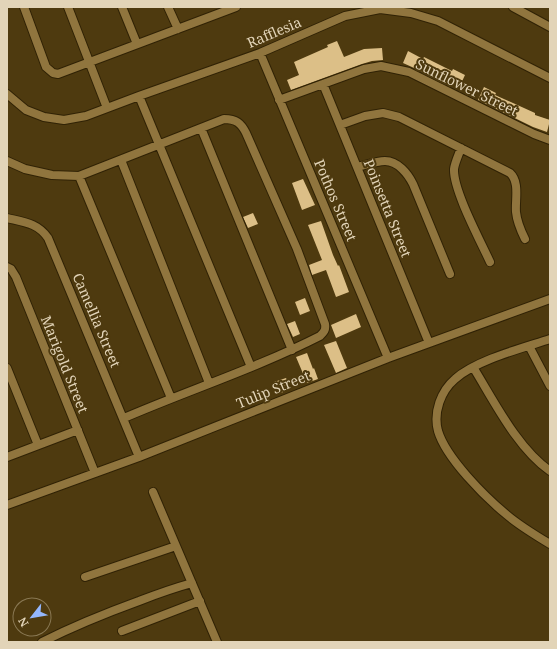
<svg xmlns="http://www.w3.org/2000/svg" width="557" height="649" font-family="'Noto Serif',serif">
  <rect width="100%" height="100%" fill="#4e3a0f"/>
  <path fill="#dcbf87" d="M 337,41 L 344,57 L 364,49 L 382,48 L 383,60 L 372,61 L 362,64 L 291,90 L 287,80 L 299,75 L 294,62 L 328,47 L 327,45 Z
    M 408,51 L 423,59 L 424,57 L 452,71 L 453,69 L 465,75 L 459,88 L 403,63 Z
    M 484,87 L 496,93 L 495,95 L 535,113 L 535,115 L 550,120 L 547,132 L 533,127 L 478,100 Z
    M 303,179 L 315,205 L 302,210 L 292,183 Z
    M 253,213 L 258,224 L 248,228 L 243,217 Z
    M 321,221 L 333,255 L 338,266 L 339,265 L 349,292 L 336,297 L 326,270 L 312,275 L 309,265 L 322,260 L 308,225 Z
    M 305,298 L 310,311 L 300,315 L 295,302 Z
    M 356,314 L 361,327 L 336,338 L 331,325 Z
    M 295,321 L 300,334 L 293,337 L 287,324 Z
    M 336,341 L 347,368 L 336,373 L 324,345 Z
    M 307,353 L 313,369 L 314,368 L 318,379 L 307,383 L 296,357 Z
    M 286,378 L 291,389 L 278,394 L 274,382 Z"/>
  <g fill="none" stroke-linecap="round" stroke-linejoin="round">
    <defs>
      <path id="minor" d="M 24,7 L 46,67 L 53,73 L 58,74 L 236,7
        M 68,7 L 107,108
        M 122,7 L 137,44
        M 168,7 L 178,29
        M 513,7 L 550,27
        M 260,53 L 388,358
        M 323,84 L 429,343
        M 7,94 L 26,110 L 44,117 L 64,120 L 86,116 L 139,96 L 260,53 L 345,16 L 380,9 L 411,13 L 438,21 L 550,78
        M 139,96 L 251,367
        M 279,100 L 364,69 L 381,66 L 409,72 L 534,134 L 550,140
        M 340,125 L 365,116 L 383,113 L 399,117 L 510,173 C 520,182 515,200 516,212 C 517,222 521,231 525,239
        M 201,128 L 292,350
        M 461,148 C 459,154 455,162 454,169 C 453,190 480,240 490,262
        M 121,160 L 209,383
        M 7,161 L 25,169 L 52,175 L 79,176 L 224,119 C 236,119 241,123 246,133 L 297,249 L 325,324 C 326,330 324,332 320,336 C 257,368 189,390 124,418
        M 357,167 C 366,165 376,161 385,161 C 398,161 408,174 413,184 L 450,274
        M 79,176 L 171,398
        M 7,218 C 24,222 38,223 48,238 L 139,457
        M 7,267 L 11,269 L 16,277 L 95,473
        M 550,339 C 523,348 476,360 455,379 C 441,391 433,412 438,431 C 446,458 485,497 507,515 C 520,526 535,535 550,544
        M 529,346 L 550,386
        M 473,367 C 494,401 517,448 550,471
        M 7,368 L 38,445
        M 7,457 L 78,430
        M 153,492 L 217,642
        M 7,505 L 139,457 L 388,358 L 550,299
        M 85,577 L 176,546
        M 122,631 L 200,601
        M 42,642 C 74,626 106,613 139,601 C 157,594 174,588 192,583"/>
    </defs>
    <use href="#minor" stroke="#302205" stroke-width="10"/>
    <use href="#minor" stroke="#90753e" stroke-width="8"/>
  </g>
  <g text-anchor="middle" dominant-baseline="central" stroke-width="4" stroke-linejoin="round" paint-order="stroke">
    <g font-size="14" fill="#e2d4b8" stroke="#4e3a0f">
      <text transform="translate(274 32) rotate(-23)">Rafflesia</text>
      <text transform="translate(467 87) rotate(26)">Sunflower Street</text>
      <text transform="translate(336 200) rotate(67)">Pothos Street</text>
      <text transform="translate(388 208) rotate(68)">Poinsetta Street</text>
      <text transform="translate(97 320) rotate(67)">Camellia Street</text>
      <text transform="translate(65 364) rotate(68)">Marigold Street</text>
      <text transform="translate(273 389) rotate(-22)">Tulip Street</text>
    </g>
  </g>
  <rect width="557" height="649" fill="none" stroke="#e2d4b8" stroke-width="16"/>
  <g transform="translate(32 617) rotate(239)"><circle r="19" fill="#4e3a0f" stroke="#897853"/>
  <path d="M0-3L7 15L0 10L-7 15Z" fill="#94b7fd"/>
  <text y="-6" font-size="11" font-weight="bold" text-anchor="middle" fill="#e2d4b8">N</text>
  </g>
</svg>
